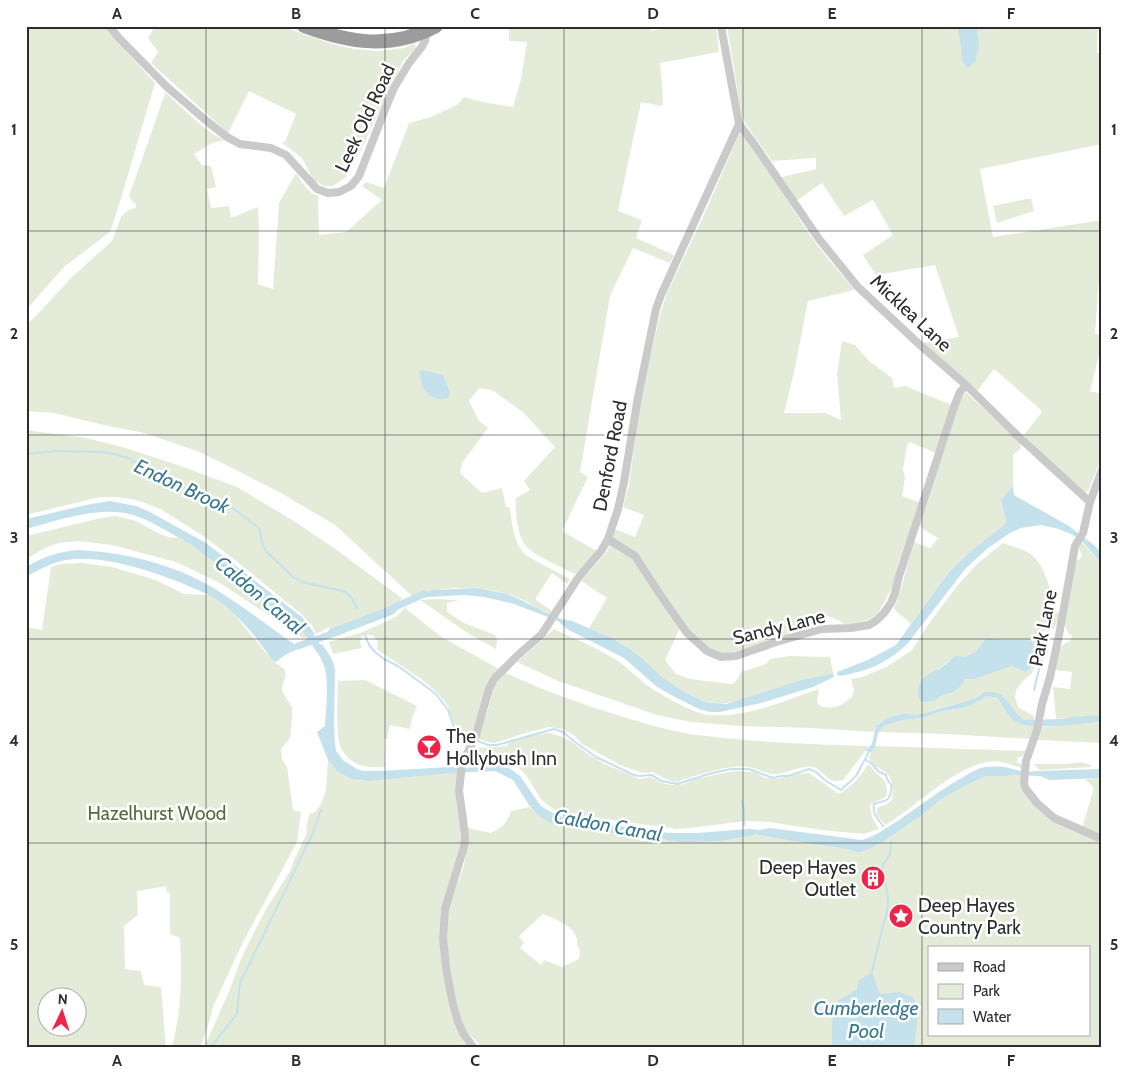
<svg xmlns="http://www.w3.org/2000/svg" width="1128" height="1074" font-family="Cabin,sans-serif">
  <rect width="100%" height="100%" fill="#fff"/>
  <path fill="#e5ebd9" fill-rule="evenodd" d="M 26,26 L 104,26 L 155,83 L 119,205 L 110,232 L 64,267 L 26,310 Z
    M 155,26 L 281,26 L 332,44 L 355,49 L 377,51 L 404,48 L 414,43 L 416,48 L 403,61 L 361,150 L 346,177 L 333,186 L 324,186 L 313,180 L 302,158 L 281,142 L 285,142 L 296,114 L 249,91 L 228,133 L 151,63 L 158,52 L 148,38 Z
    M 509,26 L 649,26 L 651,31 L 673,26 L 716,26 L 719,52 L 660,63 L 663,98 L 662,106 L 641,102 L 618,211 L 642,220 L 636,238 L 674,255 L 670,263 L 633,248 L 610,296 L 580,472 L 588,477 L 562,531 L 597,551 L 577,573 L 575,574 C 563,568 535,556 527,547 C 517,537 515,511 516,498 L 530,490 L 524,481 L 555,447 L 524,413 L 492,390 L 479,388 L 469,401 L 479,421 L 488,428 L 462,463 L 460,473 L 482,493 L 502,488 L 506,507 L 510,507 C 512,524 513,541 525,555 L 570,579 L 567,584 L 552,573 L 536,598 L 536,600 L 552,611 L 550,614 C 540,610 530,603 519,598 C 489,586 445,584 416,596 L 414,595 L 412,596 L 335,525 L 279,492 L 236,470 L 197,451 L 144,433 L 104,425 L 54,413 L 26,411 L 26,324 L 35,317 L 72,277 L 112,241 L 121,217 L 128,210 L 136,208 L 136,204 L 132,201 L 129,196 L 163,99 L 166,93 C 180,105 209,136 225,140 L 212,143 L 194,154 L 202,165 L 211,166 L 216,187 L 207,189 L 211,208 L 229,206 L 231,218 L 258,207 L 259,230 L 258,284 L 273,289 L 279,203 L 296,173 C 302,182 308,193 318,196 L 319,235 L 346,232 L 382,200 L 362,186 L 366,182 L 384,188 L 409,123 L 431,117 L 457,105 L 464,97 L 487,103 L 513,107 L 521,79 L 527,42 L 509,41 Z
    M 727,26 L 1098,26 L 1097,53 L 1102,53 L 1102,144 L 980,169 L 993,237 L 1102,220 L 1102,237 L 1095,334 L 1102,335 L 1102,343 L 1090,391 L 1102,394 L 1102,457 L 1088,491 L 1085,492 L 1023,436 L 1042,412 L 1040,409 L 994,369 L 977,391 L 923,343 L 959,337 L 935,265 L 876,275 L 863,255 L 893,235 L 873,200 L 844,216 L 822,183 L 796,201 L 782,177 L 816,169 L 816,158 L 772,161 L 745,123 L 741,112 Z
    M 740,132 C 767,164 787,201 810,235 C 823,254 839,271 854,289 L 850,291 L 808,301 L 794,373 L 784,413 L 826,413 L 841,420 L 837,374 L 842,341 L 855,345 L 869,361 L 892,378 L 894,388 L 905,386 L 952,405 L 936,453 L 910,442 L 907,445 L 903,469 L 905,478 L 902,496 L 921,503 L 898,564 L 893,586 L 878,614 L 868,620 L 850,625 L 844,624 L 838,620 L 827,616 L 817,620 L 814,627 L 753,648 L 721,654 L 708,649 L 697,639 L 681,622 L 650,573 L 612,540 L 614,529 L 635,537 L 644,515 L 623,507 L 629,485 L 640,403 L 660,315 L 667,293 L 703,217 Z
    M 1031,198 L 1034,211 L 997,223 L 993,206 Z
    M 966,392 L 1020,443 L 1021,448 L 1013,455 L 1013,486 L 1001,499 C 1002,507 1009,516 1005,524 L 972,550 L 948,573 L 911,624 L 894,609 L 903,582 L 913,542 L 930,548 L 938,538 L 924,530 L 919,523 L 956,407 Z
    M 26,430 L 86,438 L 122,447 L 178,465 L 237,487 L 294,521 L 334,548 L 403,599 L 400,600 L 400,602 L 330,629 L 329,627 L 322,631 L 316,634 L 312,625 L 300,613 L 240,564 L 205,537 L 160,509 L 143,502 L 130,499 L 116,497 L 100,497 L 26,515 Z
    M 116,516 C 123,518 130,519 136,521 C 147,526 167,541 179,537 L 185,542 L 189,543 L 297,626 L 308,637 L 303,638 L 294,632 L 220,583 L 176,562 L 112,545 L 78,541 L 59,543 L 47,547 L 26,559 L 26,536 L 101,518 Z
    M 1081,541 L 1102,565 L 1102,715 L 1056,719 L 1053,687 L 1070,689 L 1072,672 L 1056,670 C 1058,656 1056,646 1070,641 L 1072,636 C 1068,633 1066,630 1065,624 L 1076,560 L 1078,560 L 1082,556 L 1079,548 Z
    M 1003,543 C 1011,546 1026,550 1032,555 C 1046,567 1052,595 1056,612 L 1060,613 L 1054,629 L 1044,631 L 1037,635 L 1039,650 L 1036,662 L 1032,673 L 1022,682 L 1016,690 L 1015,697 L 1018,707 L 1034,716 L 1034,720 C 1031,720 1028,721 1025,720 C 1016,718 1009,705 1005,697 L 984,692 C 971,703 956,703 941,707 C 934,709 929,713 922,714 C 917,715 912,714 907,714 C 896,714 887,719 878,724 L 876,726 L 874,732 L 810,728 L 741,726 L 691,722 L 657,715 L 558,681 L 517,662 L 554,629 C 575,639 598,648 618,661 C 630,669 639,680 651,688 C 661,695 697,715 709,715 C 747,718 783,701 819,689 L 817,702 L 820,706 C 835,710 840,706 852,697 L 854,690 L 851,679 L 862,677 L 886,667 L 912,650 L 930,622 L 957,586 L 976,565 ZM 986,638 L 1006,640 L 1012,666 L 975,679 L 966,679 L 959,688 L 952,693 L 943,695 L 934,701 L 929,674 L 936,671 L 948,661 L 965,657 L 975,652 L 980,647 L 984,640 Z
    M 610,544 L 636,561 L 680,628 L 665,660 L 676,674 L 690,679 L 732,684 L 737,680 L 741,672 L 766,664 L 770,659 L 789,656 L 830,657 L 833,673 C 809,678 786,685 763,692 C 751,696 739,701 727,703 C 708,707 675,689 661,677 C 651,667 642,656 630,649 C 617,640 603,634 589,628 L 607,598 L 581,581 L 608,550 Z
    M 81,563 L 112,567 L 156,580 L 184,594 L 211,595 L 233,613 L 272,660 L 284,669 L 286,675 L 283,683 L 282,691 L 292,707 L 292,718 L 290,738 L 281,749 L 282,759 L 287,767 L 293,810 L 301,812 L 297,842 L 243,942 L 213,1007 L 208,1026 L 202,1043 L 198,1048 L 171,1048 C 175,1038 176,1028 178,1017 C 182,990 181,964 180,938 L 170,934 L 170,893 L 166,891 L 167,886 L 137,891 L 138,915 L 124,926 L 125,969 L 141,971 L 144,985 L 161,987 L 166,1048 L 26,1048 L 26,627 L 42,630 L 51,567 L 61,564 ZM 48,996 L 78,996 L 78,1026 L 48,1026 Z
    M 435,599 L 459,600 L 447,603 L 447,612 L 464,623 L 495,635 L 497,640 L 496,649 L 469,634 L 420,600 Z
    M 405,608 L 440,636 L 499,669 L 473,737 C 467,734 458,729 454,723 C 450,716 450,708 445,702 C 427,678 400,667 377,649 L 378,643 C 375,635 370,633 362,636 L 360,642 L 362,648 L 333,654 L 329,642 L 360,633 L 383,623 L 397,616 Z
    M 506,673 C 542,690 579,703 617,715 C 640,722 666,730 690,734 C 749,742 810,744 869,746 L 843,780 C 841,780 838,781 835,781 C 826,780 822,769 813,767 C 803,765 788,772 778,774 C 768,776 758,768 748,767 C 729,764 695,776 676,782 L 670,781 L 652,772 L 643,773 L 622,766 L 582,744 L 575,736 L 562,729 L 549,727 L 525,733 L 495,743 L 486,742 L 477,738 L 487,713 L 492,693 L 497,681 Z
    M 365,680 L 417,706 L 412,718 L 410,729 L 390,725 L 387,739 L 384,739 L 385,767 C 376,767 366,768 357,764 C 351,761 344,755 341,748 C 335,735 338,696 338,681 Z
    M 987,696 L 998,698 L 1007,713 L 1036,726 L 1032,739 L 946,734 L 879,732 L 886,725 L 903,720 L 922,718 L 942,711 L 957,709 L 970,706 Z
    M 1102,722 L 1102,743 L 1038,740 L 1041,727 Z
    M 550,733 L 560,736 L 571,741 L 588,754 L 605,764 L 640,779 L 650,777 L 665,784 L 675,785 L 684,784 L 696,779 L 723,773 L 736,771 L 754,772 L 766,778 L 776,779 L 797,774 L 809,773 L 839,794 C 851,786 861,778 867,765 L 870,765 C 878,779 888,775 887,796 C 882,800 875,801 870,805 L 872,817 L 879,829 L 864,834 L 853,833 L 822,830 L 769,822 L 746,821 L 691,828 L 676,829 L 564,813 C 556,810 549,807 543,801 C 540,798 537,793 534,788 C 525,772 518,764 499,759 C 495,758 493,756 488,756 C 483,760 478,761 472,761 L 471,759 L 475,748 L 507,746 L 508,743 C 521,738 536,734 550,733 Z
    M 875,746 L 1026,751 L 1023,756 L 1018,758 L 1017,763 L 1021,763 L 1023,768 L 1021,768 C 1015,766 1009,764 1002,762 C 964,755 916,808 885,825 L 877,815 L 877,808 L 887,804 L 892,800 C 893,791 894,778 885,772 C 878,767 875,768 869,758 L 871,752 Z
    M 328,760 L 338,772 L 359,781 L 370,781 L 459,772 L 456,792 L 460,826 L 461,848 L 441,909 L 439,934 L 449,1008 L 456,1027 L 469,1048 L 204,1048 L 230,989 L 243,954 L 264,913 L 290,871 L 295,858 L 306,835 L 307,823 L 310,813 L 314,813 C 329,798 326,779 328,760 Z
    M 1080,762 L 1091,765 L 1091,767 L 1040,770 L 1033,764 L 1068,764 Z
    M 1015,775 L 1022,775 L 1021,784 L 1021,788 L 1053,819 L 1082,828 L 1093,791 L 1093,787 L 1085,779 L 1102,778 L 1102,1048 L 481,1048 C 476,1039 469,1035 463,1028 C 458,1021 457,1011 455,1002 C 450,976 442,937 447,911 C 451,894 462,878 465,860 C 467,849 466,837 466,826 L 472,829 L 491,833 C 502,827 507,824 511,811 L 530,807 L 535,812 L 558,825 L 625,835 L 664,840 L 754,834 L 792,841 L 847,849 L 857,852 L 872,848 L 886,840 L 922,815 L 940,800 L 974,780 L 986,776 L 1007,776 ZM 543,914 C 555,919 570,924 576,936 C 578,941 576,939 577,944 C 580,951 581,951 579,959 L 562,967 L 544,960 L 541,965 L 520,948 L 524,943 L 519,936 ZM 929,948 L 1089,948 L 1089,1035 L 929,1035 Z"/>
  <path fill="#c4e1ec" d="M 957,26 L 976,26 L 977,28 L 979,47 L 975,62 L 968,68 L 962,61 L 961,45 Z
    M 422,370 L 443,375 L 450,393 L 449,397 C 440,402 429,398 423,388 C 420,383 422,377 419,372 Z
    M 1013,486 L 1014,495 L 1069,526 L 1094,545 L 1102,553 L 1102,565 L 1083,542 L 1073,535 L 1059,529 L 1041,525 L 1021,528 L 1010,533 L 988,548 L 966,568 L 908,643 C 893,658 874,669 853,673 C 848,675 843,675 838,676 L 837,672 L 868,660 L 896,645 L 948,573 L 972,550 L 1005,524 L 1006,521 L 1001,499 Z
    M 110,501 L 136,506 L 148,511 L 206,543 L 302,617 L 315,634 L 308,637 L 297,626 L 189,543 L 185,542 L 182,539 C 166,531 150,520 133,515 C 100,505 59,520 26,529 L 26,519 L 86,505 Z
    M 79,550 C 127,553 174,564 215,589 C 243,606 268,626 294,644 L 305,642 L 306,645 L 285,655 L 276,662 L 272,660 C 258,639 241,618 221,603 C 210,594 197,590 184,584 C 151,571 102,554 66,560 C 53,562 39,570 27,576 L 26,578 L 26,567 C 45,556 57,552 79,550 Z
    M 476,588 L 507,594 L 519,599 L 545,612 L 562,619 L 572,621 L 610,637 L 630,649 L 642,658 L 663,678 L 684,692 L 701,700 L 711,703 L 726,704 L 798,681 L 833,673 L 834,677 L 813,687 L 761,703 L 720,712 L 710,712 L 699,709 L 669,694 L 656,686 L 624,658 L 567,629 L 558,621 L 548,617 L 514,604 L 484,597 L 464,595 L 428,597 L 418,599 L 416,596 L 433,590 Z
    M 400,602 L 402,605 L 394,614 L 389,616 L 334,637 L 325,638 L 324,635 L 330,629 Z
    M 986,638 L 1006,640 L 1030,640 L 1036,648 L 1030,668 L 1026,672 L 1012,666 L 975,679 L 966,679 L 959,688 L 952,693 L 943,695 L 934,701 L 921,702 C 915,691 918,681 929,674 C 932,672 936,671 939,669 C 945,665 950,660 955,656 L 965,657 L 975,652 Z
    M 322,644 C 328,653 334,660 335,671 L 334,725 L 335,744 L 336,751 L 339,755 L 344,761 L 357,769 L 363,771 L 379,771 L 450,767 L 464,768 L 501,765 L 508,767 L 520,776 L 540,805 L 547,810 L 564,818 L 669,833 L 696,833 L 749,829 L 760,830 L 770,828 L 862,840 C 874,837 886,828 896,822 C 917,808 936,793 958,780 C 964,777 971,772 978,769 C 986,766 1000,766 1009,768 C 1018,770 1026,774 1035,771 L 1102,769 L 1102,778 L 1050,780 L 1040,776 L 1015,775 L 1007,776 L 986,776 L 966,785 L 940,800 L 922,815 L 886,840 L 872,848 L 860,852 L 857,852 L 847,849 L 792,841 L 754,834 L 750,836 L 718,841 L 684,842 L 625,835 L 558,825 L 550,823 L 540,817 L 529,805 L 513,780 L 495,771 L 452,773 L 370,781 L 354,780 L 338,772 L 328,760 L 317,732 L 325,726 C 326,708 329,686 325,669 C 323,661 318,654 315,646 Z
    M 984,692 C 1009,689 1007,708 1024,720 L 1062,719 L 1073,717 L 1102,715 L 1102,722 C 1085,723 1031,731 1017,722 C 1008,717 1003,707 998,698 L 987,696 L 970,706 L 957,709 L 942,711 L 922,718 L 903,720 L 886,725 L 878,733 L 875,747 L 871,752 L 865,751 L 872,744 L 876,726 C 884,720 895,714 905,714 C 911,714 916,715 921,714 C 927,713 933,710 940,708 C 956,703 971,703 984,692 Z
    M 872,972 L 880,994 L 900,992 L 913,997 L 919,1008 L 914,1048 L 832,1048 C 832,1038 831,1007 838,1001 C 843,996 847,998 854,990 L 857,990 L 858,981 Z"/>
  <g fill="none" stroke-linecap="round" stroke-linejoin="round">
    <path stroke="#c4e1ec" stroke-width="2" d="M 26,454 L 56,451 L 101,452 L 114,454 L 128,458 L 167,481 L 226,503 L 259,528 L 263,546 L 267,552 L 293,577 L 302,582 L 338,590 L 345,592 L 352,598 L 357,608
      M 365,635 L 369,645 L 375,652 L 384,659 L 398,666 L 436,694 L 448,710 L 454,727 L 464,736 L 471,739
      M 1034,690 L 1053,612
      M 475,740 L 488,745 L 497,745 L 554,729 L 563,732 L 575,742 L 596,757 L 634,775 L 639,776 L 651,775 L 662,781 L 677,784 L 712,773 L 731,769 L 749,769 L 773,778 L 781,776 L 788,776 L 809,769 L 816,772 L 826,781 L 841,790 L 856,776 L 870,750
      M 866,760 L 871,763 L 878,771 L 886,775 L 887,779 L 892,786 C 889,803 889,799 874,804 C 872,813 878,819 883,826
      M 742,801 C 745,809 745,817 744,825
      M 872,972 L 884,921 C 890,907 889,887 881,874 L 883,865 L 890,854 L 891,843
      M 210,1048 L 237,1014 L 240,983 L 312,835 L 321,810"/>
    <path stroke="#c4e1ec" stroke-width="7" d="M 395,607 L 424,594
      M 306,630 L 321,652
      M 298,646 L 332,634"/>
    <path stroke="#cacaca" stroke-width="8" d="M 109,26 L 119,38 L 167,87 L 209,123 L 227,137 L 240,144 L 271,148 L 286,155 L 317,189 L 328,193 L 339,192 L 351,186 L 359,176 L 384,112 L 394,88 L 409,63 L 421,48 L 425,41 L 426,36 L 424,32
      M 721,26 L 739,124 L 754,144 L 819,239 L 858,287 L 920,345 L 966,385 L 1021,439 L 1090,502
      M 1102,470 L 1090,502 L 1083,533 L 1075,546 L 1059,635 L 1050,677 L 1042,704 L 1037,730 L 1026,761 L 1024,784 L 1026,789 L 1037,803 L 1054,818 L 1102,839
      M 608,539 L 635,556 L 661,596 L 687,633 L 707,651 L 721,657 L 736,656 L 776,642 L 822,629 L 851,628 L 869,625 L 877,620 L 884,613 L 891,603 L 895,593 L 899,576 L 955,404 L 960,392 L 966,385
      M 474,1048 L 463,1033 L 458,1022 L 453,1005 L 446,968 L 443,938 L 445,909 L 464,847 L 465,837 L 463,819 L 459,791 L 462,764 L 476,735 L 489,689 L 494,679 L 518,655 L 542,634 L 578,578 L 601,551 L 608,539 L 618,509 L 624,482 L 638,397 L 656,309 L 661,295 L 739,124"/>
    <path stroke="#9c9c9c" stroke-width="14" d="M 304,26 C 350,43 391,50 436,26"/>
  </g>
  <path fill="none" stroke="#2d2d2d" stroke-width="1" stroke-opacity="0.55" d="M 206,26 L 206,1048M 385,26 L 385,1048M 564,26 L 564,1048M 743,26 L 743,1048M 922,26 L 922,1048M 26,231 L 1102,231M 26,435 L 1102,435M 26,639 L 1102,639M 26,843 L 1102,843"/>
  <defs>
    <symbol id="bar-disc" viewBox="-11 -11 22 22"><circle r="9.5" fill="#ed2549" stroke="#fff"/><path d="M-6-5H6L.8 .8V4.5H3.5V6h-7V4.5H-.8V.8Z" fill="#fff"/></symbol>
    <symbol id="building-disc" viewBox="-11 -11 22 22"><circle r="9.5" fill="#ed2549" stroke="#fff"/><path d="M-4-6H4V6H1V3H-1V6H-4ZM-2.5-4.3h1.7v1.8h-1.7ZM.8-4.3h1.7v1.8H.8ZM-2.5-1h1.7V.8h-1.7ZM.8-1h1.7V.8H.8Z" fill="#fff"/></symbol>
    <symbol id="sight-disc" viewBox="-11 -11 22 22"><circle r="9.5" fill="#ed2549" stroke="#fff"/><path d="M0-6L1.8-2.2L6-1.7L2.9 1.2L3.7 5.4L0 3.3L-3.7 5.4L-2.9 1.2L-6-1.7L-1.8-2.2Z" fill="#fff"/></symbol>
  </defs>
  <g fill-rule="evenodd">
    <use href="#bar-disc" x="415" y="733" width="28" height="28"/>
    <use href="#building-disc" x="859" y="864" width="28" height="28"/>
    <use href="#sight-disc" x="887" y="902" width="28" height="28"/>
  </g>
  <g text-anchor="middle" dominant-baseline="central" stroke-width="5" stroke-linejoin="round" paint-order="stroke">
    <g font-size="19" fill="#2d2d2d" stroke="#fff">
      <text transform="translate(365 118) rotate(-65)">Leek Old Road</text>
      <text transform="translate(911 313) rotate(43)">Micklea Lane</text>
      <text transform="translate(610 456) rotate(-79)">Denford Road</text>
      <text transform="translate(779 627) rotate(-14)">Sandy Lane</text>
      <text transform="translate(1043 628) rotate(-79)">Park Lane</text>
    </g>
    <g font-size="19" fill="#2d2d2d" stroke="#fff" text-anchor="start">
      <text x="446" y="736">The<tspan x="446" dy="22">Hollybush Inn</tspan></text>
      <text x="856" y="867" text-anchor="end">Deep Hayes<tspan x="856" dy="22">Outlet</tspan></text>
      <text x="918" y="905">Deep Hayes<tspan x="918" dy="22">Country Park</tspan></text>
    </g>
    <g font-size="19" fill="#556a38" stroke="#fff">
      <text x="157" y="813">Hazelhurst Wood</text>
    </g>
    <g font-size="20" font-style="italic" fill="#377892" stroke="#fff">
      <text transform="translate(182 486) rotate(25)">Endon Brook</text>
      <text transform="translate(260 595) rotate(40)">Caldon Canal</text>
      <text transform="translate(608 825) rotate(10)">Caldon Canal</text>
      <text x="866" y="1008">Cumberledge<tspan x="866" dy="23">Pool</tspan></text>
    </g>
  </g>
  <rect width="1128" height="1074" fill="none" stroke="#ffffff" stroke-width="55"/>
  <rect x="928" y="946" width="162" height="90" fill="#ffffff" stroke="#ababab"/>
  <rect x="938" y="963" width="25" height="8" fill="#cacaca" stroke="#ababab"/>
  <text x="973" y="972" font-size="15" fill="#2d2d2d">Road</text>
  <rect x="938" y="984" width="25" height="15" fill="#e5ebd9" stroke="#ababab"/>
  <text x="973" y="996" font-size="15" fill="#2d2d2d">Park</text>
  <rect x="938" y="1009" width="25" height="15" fill="#c4e1ec" stroke="#ababab"/>
  <text x="973" y="1022" font-size="15" fill="#2d2d2d">Water</text>
  <g transform="translate(62 1012) rotate(4)"><circle r="24" fill="#ffffff" stroke="#ababab"/>
  <path d="M0-4L9 19L0 12L-9 19Z" fill="#ed2549"/>
  <text y="-8" font-size="14" font-weight="bold" text-anchor="middle" fill="#2d2d2d">N</text>
  </g>
  <rect x="28" y="28" width="1072" height="1018" fill="none" stroke="#2d2d2d" stroke-width="2"/>
  <g font-size="16" text-anchor="middle" font-weight="bold" fill="#2d2d2d">
    <text x="117" y="19">A</text>
    <text x="296" y="19">B</text>
    <text x="475" y="19">C</text>
    <text x="653" y="19">D</text>
    <text x="832" y="19">E</text>
    <text x="1011" y="19">F</text>
    <text x="14" y="135">1</text>
    <text x="1114" y="135">1</text>
    <text x="14" y="339">2</text>
    <text x="1114" y="339">2</text>
    <text x="14" y="543">3</text>
    <text x="1114" y="543">3</text>
    <text x="14" y="746">4</text>
    <text x="1114" y="746">4</text>
    <text x="14" y="950">5</text>
    <text x="1114" y="950">5</text>
    <text x="117" y="1066">A</text>
    <text x="296" y="1066">B</text>
    <text x="475" y="1066">C</text>
    <text x="653" y="1066">D</text>
    <text x="832" y="1066">E</text>
    <text x="1011" y="1066">F</text>
  </g>
</svg>
